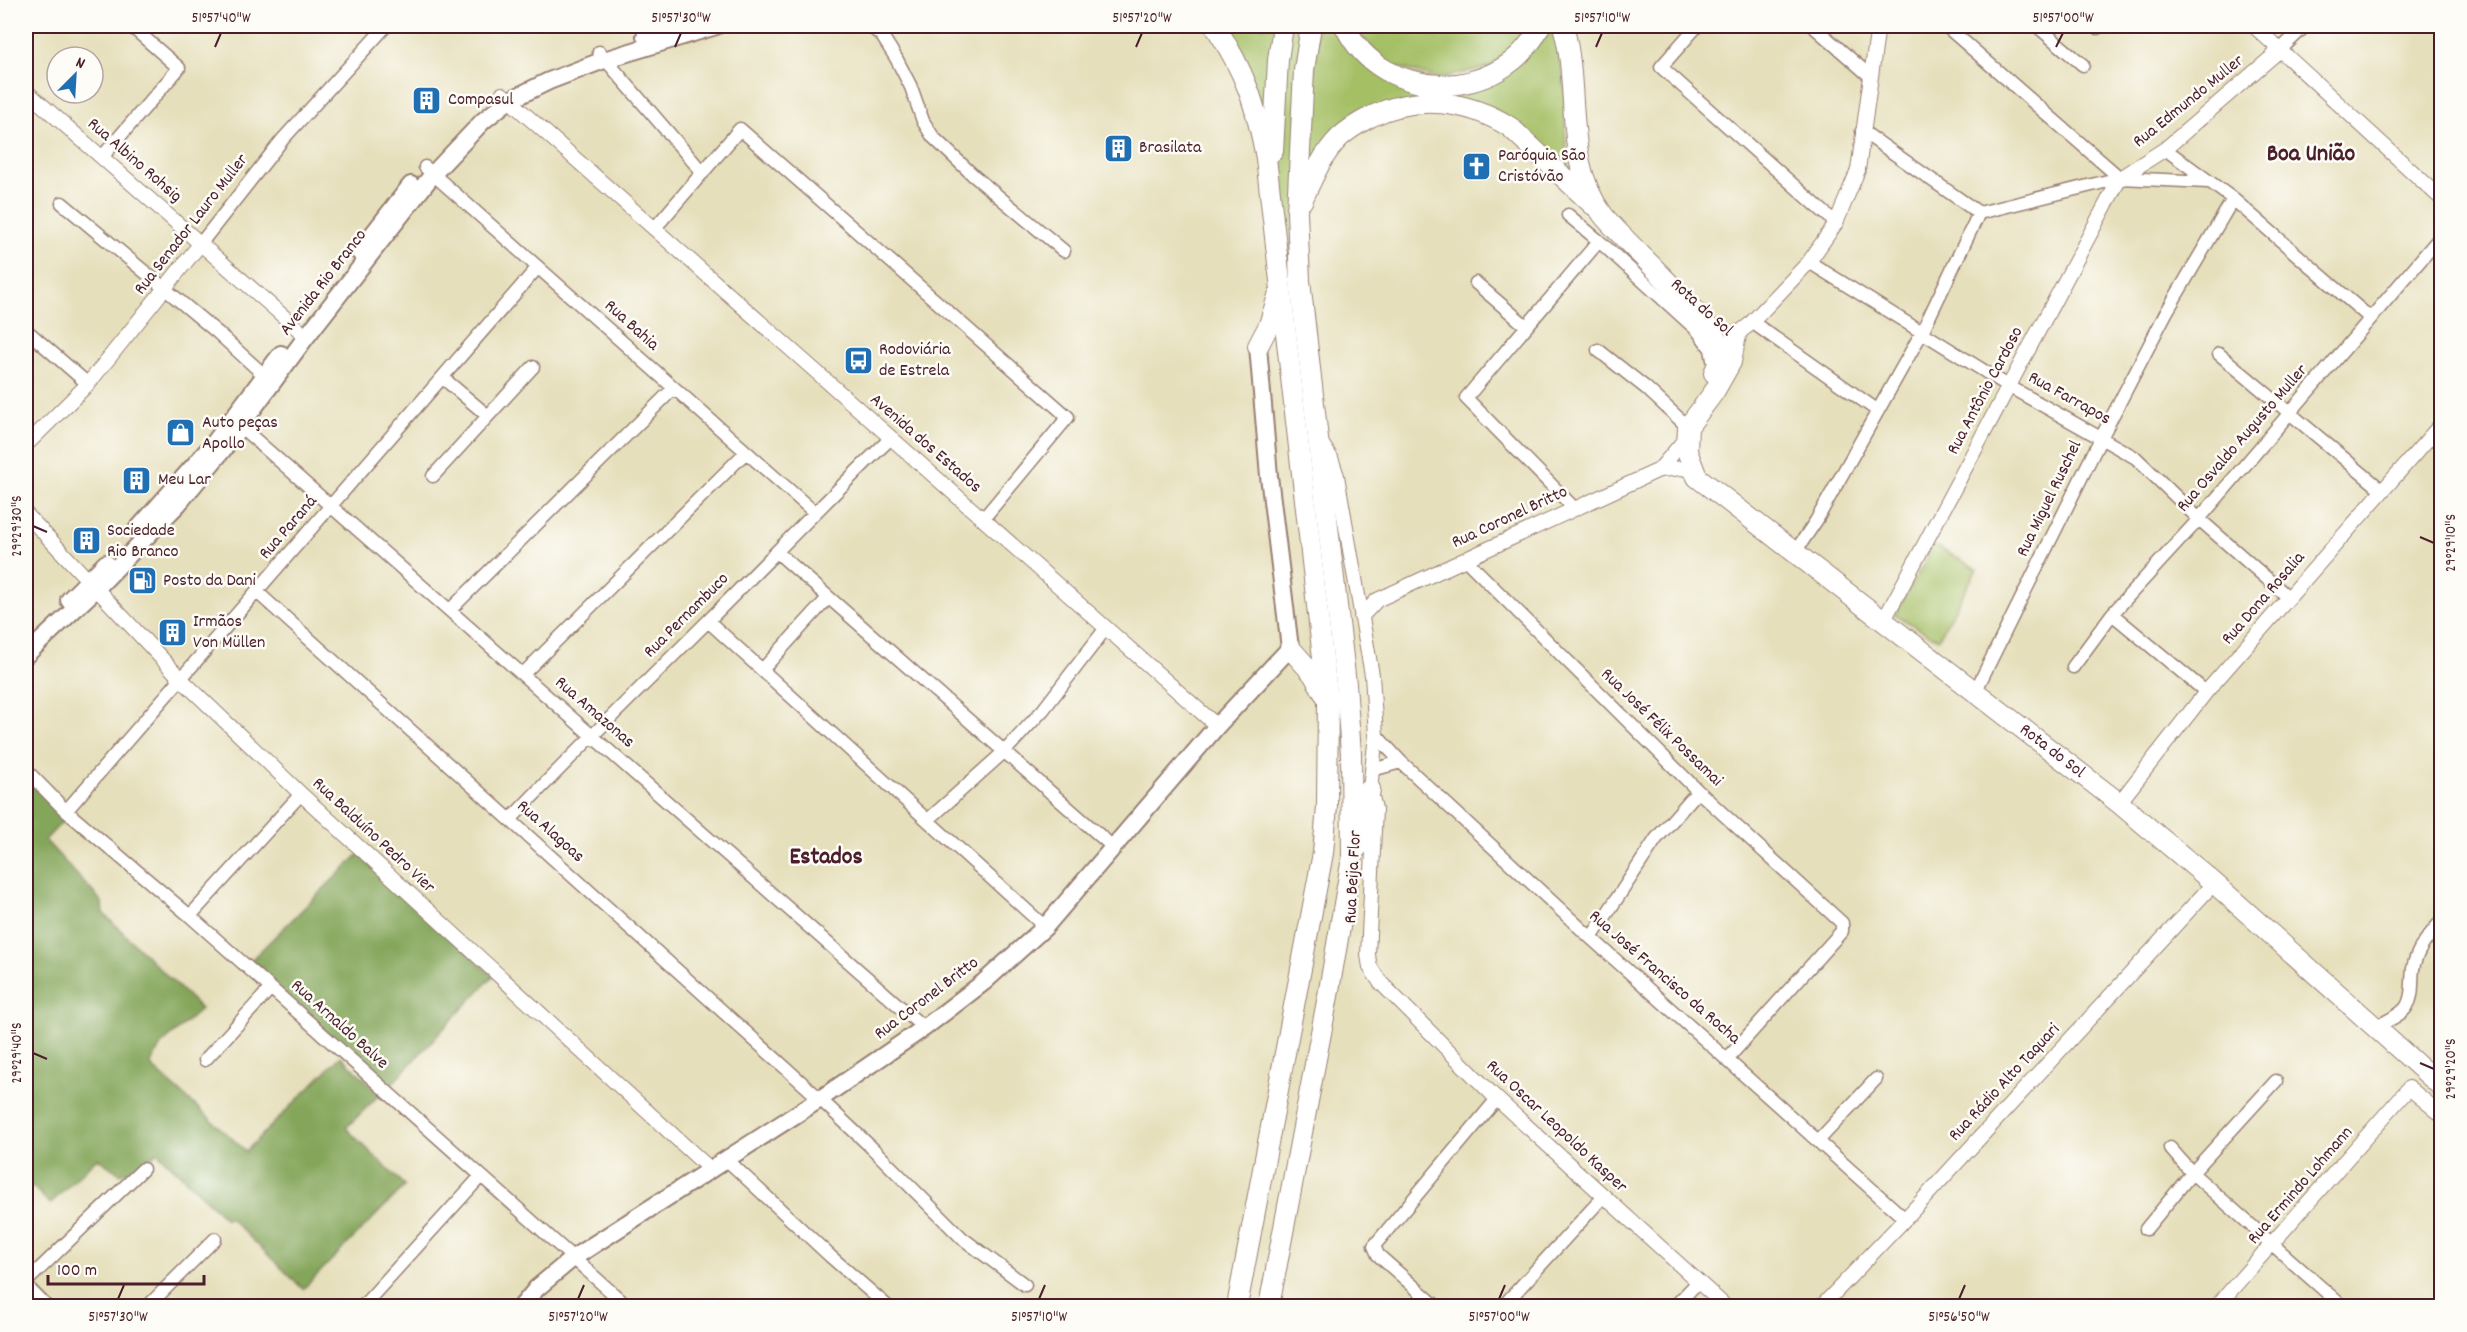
<svg xmlns="http://www.w3.org/2000/svg" width="2467" height="1332" font-family="Dekko,sans-serif">
  <rect width="100%" height="100%" fill="#fdfcf7"/>
  <filter id="ink" filterUnits="userSpaceOnUse"><feTurbulence type="fractalNoise" baseFrequency=".0167" numOctaves="2"/><feDisplacementMap in="SourceGraphic" scale="12" xChannelSelector="R" yChannelSelector="G"/><feConvolveMatrix kernelMatrix="1 2 1 2 8 2 1 2 1" color-interpolation-filters="sRGB"/></filter>
  <filter id="wash" filterUnits="userSpaceOnUse"><feTurbulence type="fractalNoise" baseFrequency=".008" numOctaves="4" result="noise"/><feDisplacementMap in="SourceGraphic" scale="24" xChannelSelector="R" yChannelSelector="G"/><feGaussianBlur stdDeviation="1.35" result="paint"/><feColorMatrix in="noise" values="0 0 0 0 0 0 0 0 0 0 0 0 0 0 0 0 0 1.4 0 .05"/><feComposite in="paint" operator="in"/></filter>
  <g filter="url(#wash)">
    <rect width="100%" height="100%" fill="#e6dfbb"/>
    <path fill="#a5bf65" stroke="#786f48" stroke-width="1.5" d="M 1223,26 L 1278,26 L 1268,155 Z
      M 1289,26 L 1307,26 L 1296,94 L 1333,604 L 1323,607 L 1284,257 L 1280,192 L 1280,118 Z
      M 1317,26 L 1341,26 L 1371,65 L 1461,86 L 1546,26 L 1555,26 L 1565,89 L 1565,134 L 1570,177 L 1495,110 L 1373,109 L 1305,185 Z
      M 1351,26 L 1536,26 L 1499,63 L 1480,69 L 1440,78 L 1389,65 Z
      M 1934,545 L 1977,569 L 1938,639 L 1895,615 Z"/>
    <path fill="#84a65a" stroke="#676242" stroke-width="1.5" d="M 26,778 L 66,818 L 45,840 L 102,902 L 103,913 L 201,1009 L 161,1045 L 150,1065 L 246,1151 L 341,1056 L 380,1094 L 346,1128 L 405,1186 L 303,1289 L 229,1217 L 226,1219 L 157,1152 L 142,1167 L 120,1174 L 97,1158 L 50,1204 L 31,1185 L 26,1190 Z
      M 360,853 L 493,976 L 387,1089 L 248,963 Z"/>
  </g>
  <g filter="url(#ink)">
    <g fill="none" stroke-linecap="round" stroke-linejoin="round">
      <defs>
        <path id="minor" d="M 870,26 L 882,36 L 896,58 L 911,87 L 923,121 L 933,137 L 974,176 L 1064,251
          M 1697,26 L 1661,67 L 1836,223
          M 1813,26 L 1870,76
          M 1946,26 L 2120,178
          M 2037,26 L 2083,65
          M 2440,26 L 2442,27
          M 2097,28 L 2099,26
          M 2280,50 L 2305,26
          M 599,52 L 703,173
          M 1862,131 L 1979,213 L 2120,178 L 2208,182
          M 2165,149 L 2233,199 L 2370,318
          M 102,157 L 179,68 L 131,26
          M 425,167 L 814,512
          M 62,203 L 218,333 L 264,375
          M 1568,215 L 1599,241 L 1698,331 L 1711,349 L 1713,360
          M 654,229 L 740,129 L 1068,417 L 983,519
          M 201,243 L 283,139 L 386,26
          M 1809,262 L 2010,387 L 2136,458 L 2199,519 L 2288,597
          M 1476,283 L 1526,326
          M 1752,322 L 1878,411
          M 26,330 L 88,384
          M 1598,350 L 1646,388 L 1688,427
          M 2219,354 L 2383,491
          M 443,378 L 488,416
          M 241,427 L 924,1028
          M 433,476 L 533,367
          M 1575,509 L 1466,398 L 1599,241
          M 777,552 L 1114,848
          M 1795,552 L 1816,521 L 1921,334 L 1979,213
          M 1466,560 L 1698,791 L 1842,923 L 1842,931 L 1728,1058
          M 257,592 L 820,1099 L 872,1148 L 962,1238 L 1025,1285
          M 450,610 L 674,388
          M 2112,614 L 2206,692
          M 708,621 L 1045,927
          M 2073,667 L 2112,614 L 2199,519 L 2442,235
          M 762,670 L 828,598
          M 523,674 L 746,452
          M 1975,692 L 2101,438 L 2166,313 L 2233,199
          M 1376,735 L 1401,762 L 1591,938 L 1905,1219
          M 26,770 L 66,811 L 190,916 L 627,1306
          M 1372,770 L 1401,762
          M 66,811 L 538,267
          M 510,820 C 575,751 643,686 710,619 C 770,559 829,497 891,438
          M 928,820 L 1005,751 L 1043,710 L 1106,628
          M 190,916 L 301,794
          M 1591,938 L 1656,839 L 1698,791
          M 2376,1027 C 2385,1022 2402,1015 2407,1006 C 2414,995 2411,981 2413,969 C 2416,949 2430,935 2442,920
          M 205,1060 L 271,988
          M 1819,1140 L 1876,1079
          M 2170,1148 L 2192,1173 L 2342,1306
          M 726,1159 L 830,1256 L 887,1306
          M 2146,1229 L 2192,1173 L 2276,1081
          M 26,1282 L 143,1169
          M 148,1306 L 215,1239
          M 363,1306 L 481,1176
          M 1436,1306 L 1378,1255 L 1374,1246 L 1497,1099
          M 1503,1306 L 1604,1196
          M 1675,1306 L 1698,1282"/>
        <path id="tertiary" d="M 2254,26 L 2442,199
          M 26,91 L 299,330
          M 502,94 L 1217,726
          M 1736,335 L 1749,325 L 1809,262 L 1836,223 L 1858,170 L 1878,26
          M 1320,441 L 1331,458 L 1337,476 L 1372,675 L 1376,735 L 1370,789 L 1375,809 L 1368,955 L 1370,967 L 1380,982 L 1497,1099 L 1725,1306
          M 26,445 L 88,384 L 201,243
          M 1659,470 L 1686,438
          M 26,514 L 181,679 L 301,794 L 711,1170
          M 1361,617 L 1377,600 L 1659,470 L 1685,468 L 1697,477
          M 1884,620 L 2120,178 L 2165,149 L 2280,50
          M 2119,803 L 2206,692 L 2442,423
          M 2409,1088 L 2442,1115
          M 1822,1306 L 1905,1219 L 2214,883
          M 2217,1306 L 2409,1088"/>
        <path id="secondary" d="M 645,36 L 675,26
          M 359,252 L 411,185
          M 136,531 L 214,443 L 281,354
          M 69,600 L 106,563
          M 26,655 L 96,589 L 179,503 L 222,451 L 306,337 L 433,174 L 483,121 L 508,101 L 549,81 L 604,60 L 716,26
          M 26,1289 L 43,1306
          M 522,1306 L 537,1288 L 573,1258 L 820,1099 L 924,1028 L 984,982 L 1045,927 L 1217,726 L 1290,648 L 1269,476 L 1258,346"/>
        <g id="trunk">
          <path d="M 1215,26 C 1245,72 1256,104 1266,158 L 1328,702 L 1327,806 L 1323,853 L 1237,1306"/>
          <path d="M 1345,26 C 1382,105 1503,104 1540,26"/>
          <path d="M 1563,26 C 1581,87 1562,160 1603,215 C 1622,240 1721,327 1721,351 C 1721,359 1717,366 1714,373"/>
          <path d="M 1273,151 L 1278,60 L 1283,26"/>
          <path d="M 1302,201 C 1312,179 1322,155 1339,138 C 1348,129 1359,123 1370,117 C 1416,94 1467,100 1510,127 L 1593,205"/>
          <path id="s1" d="M 1736,335 L 1731,362 L 1714,392 L 1688,427 L 1687,451 L 1697,477 L 2119,803 L 2214,883 L 2442,1087"/>
          <path d="M 1258,346 L 1269,325 L 1278,296"/>
          <path d="M 1290,648 L 1313,674 L 1324,693"/>
          <path d="M 1357,848 L 1363,834 L 1370,789"/>
          <path d="M 1269,1306 L 1328,996 L 1352,858 L 1351,754 L 1346,684 L 1300,281 L 1297,212 L 1304,70 L 1311,26"/>
        </g>
      </defs>
      <use href="#minor" stroke="#987f73" stroke-width="15"/>
      <use href="#tertiary" stroke="#987f73" stroke-width="16"/>
      <use href="#secondary" stroke="#987f73" stroke-width="20"/>
      <use href="#trunk" stroke="#987f73" stroke-width="22"/>
      <use href="#minor" stroke="#fff" stroke-width="12"/>
      <use href="#tertiary" stroke="#fff" stroke-width="14"/>
      <use href="#secondary" stroke="#fff" stroke-width="16"/>
      <use href="#trunk" stroke="#fff" stroke-width="20"/>
    </g>
  </g>
  <path fill="none" stroke="#4a1f2b" stroke-width="2" d="M 215,47 L 221,33M 675,47 L 681,33M 1136,47 L 1142,33M 1596,47 L 1602,33M 2056,47 L 2063,33M 33,526 L 47,532M 2420,537 L 2434,543M 33,1053 L 47,1059M 2420,1063 L 2434,1069M 118,1299 L 124,1285M 578,1299 L 584,1285M 1039,1299 L 1045,1285M 1499,1299 L 1505,1285M 1959,1299 L 1965,1285"/>
  <defs>
    <symbol id="building-square" viewBox="-11 -11 22 22"><rect x="-9" y="-9" width="18" height="18" rx="4" fill="#1f6fb2" stroke="#fdfcf7"/><path d="M-4-6H4V6H1V3H-1V6H-4ZM-2.5-4.3h1.7v1.8h-1.7ZM.8-4.3h1.7v1.8H.8ZM-2.5-1h1.7V.8h-1.7ZM.8-1h1.7V.8H.8Z" fill="#fff"/></symbol>
    <symbol id="church-square" viewBox="-11 -11 22 22"><rect x="-9" y="-9" width="18" height="18" rx="4" fill="#1f6fb2" stroke="#fdfcf7"/><path d="M-1.2-6h2.4v3.5h3.3v2.4h-3.3V6h-2.4V-.1h-3.3v-2.4h3.3Z" fill="#fff"/></symbol>
    <symbol id="bus-square" viewBox="-11 -11 22 22"><rect x="-9" y="-9" width="18" height="18" rx="4" fill="#1f6fb2" stroke="#fdfcf7"/><path d="M-5-6H5V4H4V6H2V4H-2V6H-4V4H-5ZM-3.5-4V0h7V-4ZM-3.5 1.2v1.5H-2V1.2ZM2 1.2v1.5H3.5V1.2Z" fill="#fff"/></symbol>
    <symbol id="shop-square" viewBox="-11 -11 22 22"><rect x="-9" y="-9" width="18" height="18" rx="4" fill="#1f6fb2" stroke="#fdfcf7"/><path d="M-5-2.5h2.3a2.7 3.5 0 0 1 5.4 0H5L5.5 6h-11ZM-1.5-2.5h3a1.5 2.3 0 0 0-3 0Z" fill="#fff"/></symbol>
    <symbol id="fuel-square" viewBox="-11 -11 22 22"><rect x="-9" y="-9" width="18" height="18" rx="4" fill="#1f6fb2" stroke="#fdfcf7"/><path d="M-5.5-6h7V0h2V4h1.3V-2.5L3-4.5l.8-.8L6-3V5H2.5V1h-1V6h-7ZM-4.2-4.7v3.2H.2V-4.7Z" fill="#fff"/></symbol>
  </defs>
  <g fill-rule="evenodd">
    <use href="#building-square" x="410" y="84" width="33" height="33"/>
    <use href="#building-square" x="1102" y="132" width="33" height="33"/>
    <use href="#church-square" x="1460" y="150" width="33" height="33"/>
    <use href="#bus-square" x="842" y="344" width="33" height="33"/>
    <use href="#shop-square" x="164" y="416" width="33" height="33"/>
    <use href="#building-square" x="120" y="464" width="33" height="33"/>
    <use href="#building-square" x="70" y="524" width="33" height="33"/>
    <use href="#fuel-square" x="126" y="564" width="33" height="33"/>
    <use href="#building-square" x="156" y="616" width="33" height="33"/>
  </g>
  <g text-anchor="middle" dominant-baseline="central" stroke-width="5" stroke-linejoin="round" paint-order="stroke">
    <g font-size="18" fill="#4a1f2b" stroke="#fdfcf7" text-anchor="start">
      <text x="448" y="100">Compasul</text>
      <text x="1139" y="148">Brasilata</text>
      <text x="1498" y="156">Paróquia São<tspan x="1498" dy="21">Cristóvão</tspan></text>
      <text x="879" y="350">Rodoviária<tspan x="879" dy="21">de Estrela</tspan></text>
      <text x="202" y="423">Auto peças<tspan x="202" dy="21">Apollo</tspan></text>
      <text x="158" y="480">Meu Lar</text>
      <text x="107" y="531">Sociedade<tspan x="107" dy="21">Rio Branco</tspan></text>
      <text x="163" y="581">Posto da Dani</text>
      <text x="193" y="622">Irmãos<tspan x="193" dy="21">Von Müllen</tspan></text>
    </g>
    <g font-size="18" fill="#4a1f2b" stroke="#fdfcf7">
      <text transform="translate(2189 102) rotate(-39)">Rua Edmundo Muller</text>
      <text transform="translate(134 161) rotate(41)">Rua Albino Rohsig</text>
      <text transform="translate(192 225) rotate(-52)">Rua Senador Lauro Muller</text>
      <text transform="translate(324 283) rotate(-52)">Avenida Rio Branco</text>
      <text transform="translate(1701 308) rotate(42)">Rota do Sol</text>
      <text transform="translate(631 326) rotate(42)">Rua Bahia</text>
      <text transform="translate(1986 391) rotate(-62)">Rua Antônio Cardoso</text>
      <text transform="translate(2069 399) rotate(29)">Rua Farrapos</text>
      <text transform="translate(2243 439) rotate(-49)">Rua Osvaldo Augusto Muller</text>
      <text transform="translate(925 444) rotate(41)">Avenida dos Estados</text>
      <text transform="translate(2050 499) rotate(-64)">Rua Miguel Ruschel</text>
      <text transform="translate(1510 518) rotate(-25)">Rua Coronel Britto</text>
      <text transform="translate(289 528) rotate(-49)">Rua Paraná</text>
      <text transform="translate(2264 599) rotate(-49)">Rua Dona Rosalia</text>
      <text transform="translate(687 616) rotate(-45)">Rua Pernambuco</text>
      <text transform="translate(594 713) rotate(41)">Rua Amazonas</text>
      <text transform="translate(1661 728) rotate(44)">Rua José Félix Possamai</text>
      <text stroke="none"><textPath href="#s1" startOffset="606">Rota do Sol</textPath></text>
      <text transform="translate(550 832) rotate(42)">Rua Alagoas</text>
      <text transform="translate(373 836) rotate(43)">Rua Balduíno Pedro Vier</text>
      <text transform="translate(1354 877) rotate(-87)">Rua Beija Flor</text>
      <text transform="translate(1664 978) rotate(41)">Rua José Francisco da Rocha</text>
      <text transform="translate(927 999) rotate(-37)">Rua Coronel Britto</text>
      <text transform="translate(339 1025) rotate(42)">Rua Arnaldo Balve</text>
      <text transform="translate(2005 1083) rotate(-47)">Rua Rádio Alto Taquari</text>
      <text transform="translate(1556 1127) rotate(43)">Rua Oscar Leopoldo Kasper</text>
      <text transform="translate(2301 1186) rotate(-49)">Rua Ermindo Lohmann</text>
    </g>
    <g font-size="24" font-weight="bold" fill="#4a1f2b" stroke="#fdfcf7">
      <text x="2311" y="155">Boa União</text>
      <text x="826" y="858">Estados</text>
    </g>
  </g>
  <rect width="2467" height="1332" fill="none" stroke="#fdfcf7" stroke-width="66"/>
  <g transform="translate(75 75) rotate(24)"><circle r="28" fill="#fdfcf7" stroke="#b5a4a5" stroke-width="1.5"/>
  <path d="M0-4.5L10 22L0 15L-10 22Z" fill="#1f6fb2"/>
  <text y="-9" font-size="16" font-weight="bold" text-anchor="middle" fill="#4a1f2b">N</text>
  </g>
  <path d="M48 1275v9h156v-9" fill="none" stroke="#4a1f2b" stroke-width="3"/>
  <text x="57" y="1275" font-size="18" fill="#4a1f2b" stroke="#fdfcf7" stroke-width="4.5" paint-order="stroke">100 m</text>
  <rect x="33" y="33" width="2401" height="1266" fill="none" stroke="#4a1f2b" stroke-width="2"/>
  <g font-size="15" text-anchor="middle" fill="#4a1f2b">
    <text x="221" y="22">51°57'40"W</text>
    <text x="681" y="22">51°57'30"W</text>
    <text x="1142" y="22">51°57'20"W</text>
    <text x="1602" y="22">51°57'10"W</text>
    <text x="2063" y="22">51°57'00"W</text>
    <text transform="translate(16 526) rotate(-90)" y="5">29°29'30"S</text>
    <text transform="translate(2450 543) rotate(-90)" y="5">29°29'10"S</text>
    <text transform="translate(16 1053) rotate(-90)" y="5">29°29'40"S</text>
    <text transform="translate(2450 1069) rotate(-90)" y="5">29°29'20"S</text>
    <text x="118" y="1321">51°57'30"W</text>
    <text x="578" y="1321">51°57'20"W</text>
    <text x="1039" y="1321">51°57'10"W</text>
    <text x="1499" y="1321">51°57'00"W</text>
    <text x="1959" y="1321">51°56'50"W</text>
  </g>
</svg>
